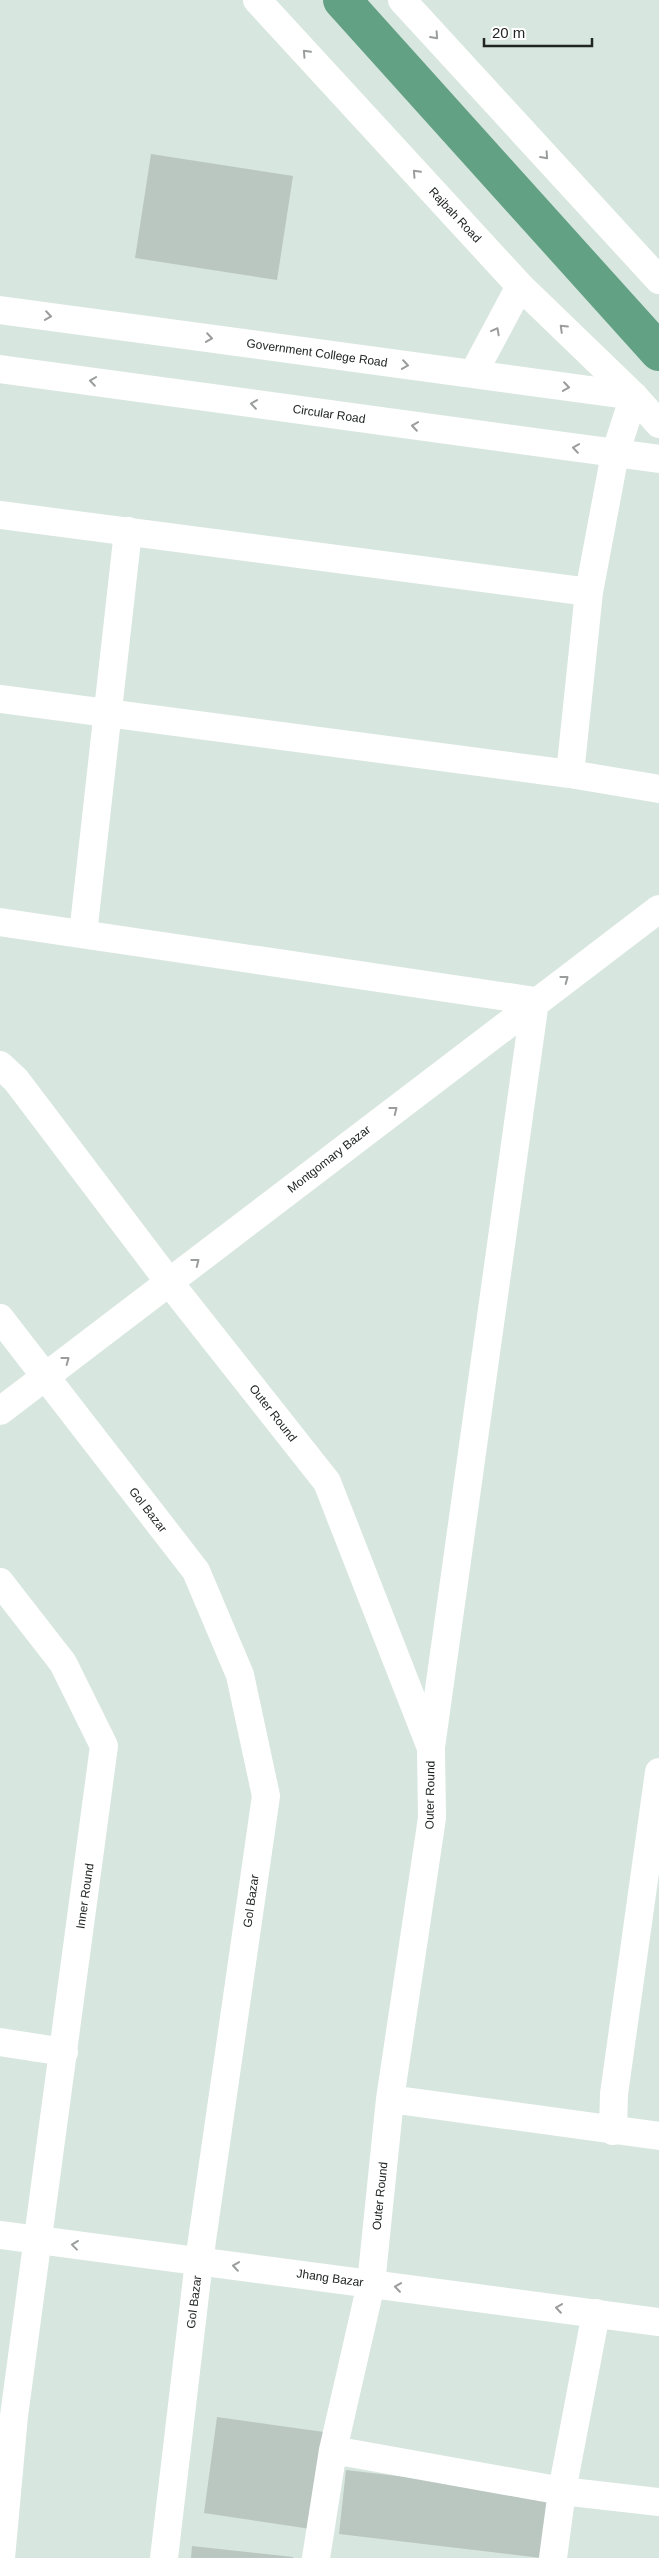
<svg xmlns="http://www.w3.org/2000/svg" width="659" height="2558" font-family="Arial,sans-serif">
  <rect width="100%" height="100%" fill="#d7e6de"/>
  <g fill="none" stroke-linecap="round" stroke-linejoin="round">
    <path stroke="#63a185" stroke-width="38" d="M 342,0 L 659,352"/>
  </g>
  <path fill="#bac7c0" d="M 151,154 L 293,176 L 277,280 L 135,258 Z
    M 217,2417 L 331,2433 L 317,2530 L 204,2513 Z
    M 346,2470 L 550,2494 L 542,2558 L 339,2534 Z
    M 192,2546 L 293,2557 L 293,2558 L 191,2558 Z"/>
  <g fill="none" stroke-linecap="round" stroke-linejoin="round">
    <path stroke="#fff" stroke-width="28" d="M 0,515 L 589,592
      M 0,699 L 570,774 L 659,789
      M 570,774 L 589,592 L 615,454 L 634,396
      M 0,922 L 535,1001 L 431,1747
      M 83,934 L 128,531
      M 0,1065 L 16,1080 L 169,1282 L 327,1482 L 431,1748 L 432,1818 L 390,2099 L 371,2284 L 333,2450 L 316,2558
      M 0,1318 L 196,1571 L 240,1675 L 266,1796 L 199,2261 L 164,2558
      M 0,1582 L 63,1663 L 104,1746 L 14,2416 L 1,2558
      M 0,2042 L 64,2052
      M 390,2099 L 659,2136
      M 613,2131 L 614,2094 L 659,1772
      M 333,2450 L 562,2491 L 659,2502
      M 553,2558 L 562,2491 L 596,2313"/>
    <path stroke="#fff" stroke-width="28" d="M 0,1411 L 659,909
      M 0,2235 L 659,2322"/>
    <path stroke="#fff" stroke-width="28" d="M 257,0 L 520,286 L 634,396 L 659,424
      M 402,0 L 659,280
      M 0,310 L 634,396
      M 0,369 L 659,459
      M 473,374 L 520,286"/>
  </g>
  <defs><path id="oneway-chevron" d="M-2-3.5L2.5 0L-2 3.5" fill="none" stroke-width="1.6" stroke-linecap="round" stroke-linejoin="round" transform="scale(1.25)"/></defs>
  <g stroke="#9b9d9c">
    <use href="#oneway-chevron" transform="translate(435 36) rotate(48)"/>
    <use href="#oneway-chevron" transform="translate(306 53) rotate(-133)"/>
    <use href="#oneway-chevron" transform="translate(545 156) rotate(48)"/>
    <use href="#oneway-chevron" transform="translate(416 173) rotate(-133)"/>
    <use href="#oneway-chevron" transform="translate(48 316) rotate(8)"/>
    <use href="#oneway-chevron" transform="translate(563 328) rotate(-136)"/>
    <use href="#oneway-chevron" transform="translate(496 331) rotate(-62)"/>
    <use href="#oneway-chevron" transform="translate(209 338) rotate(8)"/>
    <use href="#oneway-chevron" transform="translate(405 365) rotate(8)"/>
    <use href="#oneway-chevron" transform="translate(93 381) rotate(-172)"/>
    <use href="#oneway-chevron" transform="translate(566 387) rotate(8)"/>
    <use href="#oneway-chevron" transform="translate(254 404) rotate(-172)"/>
    <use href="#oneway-chevron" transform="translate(415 426) rotate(-172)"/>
    <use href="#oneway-chevron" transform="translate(576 448) rotate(-172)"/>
    <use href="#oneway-chevron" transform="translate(565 979) rotate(-37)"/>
    <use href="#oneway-chevron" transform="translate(394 1110) rotate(-38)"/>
    <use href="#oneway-chevron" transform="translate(196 1262) rotate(-38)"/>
    <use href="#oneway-chevron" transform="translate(66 1360) rotate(-37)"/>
    <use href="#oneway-chevron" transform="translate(75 2245) rotate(-173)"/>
    <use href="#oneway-chevron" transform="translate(236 2266) rotate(-172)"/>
    <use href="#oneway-chevron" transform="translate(398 2287) rotate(-172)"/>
    <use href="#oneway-chevron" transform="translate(559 2308) rotate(-172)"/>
  </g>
  <g text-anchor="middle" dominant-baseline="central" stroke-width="5" stroke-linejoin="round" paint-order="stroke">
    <g font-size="12" fill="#212624" stroke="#fff">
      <text transform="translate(455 215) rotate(47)">Rajbah Road</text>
      <text transform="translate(317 353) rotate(8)">Government College Road</text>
      <text transform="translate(329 414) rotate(8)">Circular Road</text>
      <text transform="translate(329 1159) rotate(-38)">Montgomary Bazar</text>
      <text transform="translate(273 1413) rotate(52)">Outer Round</text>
      <text transform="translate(148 1510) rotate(52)">Gol Bazar</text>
      <text transform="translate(430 1795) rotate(-89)">Outer Round</text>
      <text transform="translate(85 1896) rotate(-82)">Inner Round</text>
      <text transform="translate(251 1901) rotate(-82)">Gol Bazar</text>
      <text transform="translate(380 2196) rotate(-84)">Outer Round</text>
      <text transform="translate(330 2278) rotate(8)">Jhang Bazar</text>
      <text transform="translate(194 2302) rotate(-83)">Gol Bazar</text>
    </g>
  </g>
  <path d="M484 38v8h108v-8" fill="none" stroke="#212624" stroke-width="2.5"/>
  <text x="492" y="38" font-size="15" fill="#212624" stroke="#ffffff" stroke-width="4" paint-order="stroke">20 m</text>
</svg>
